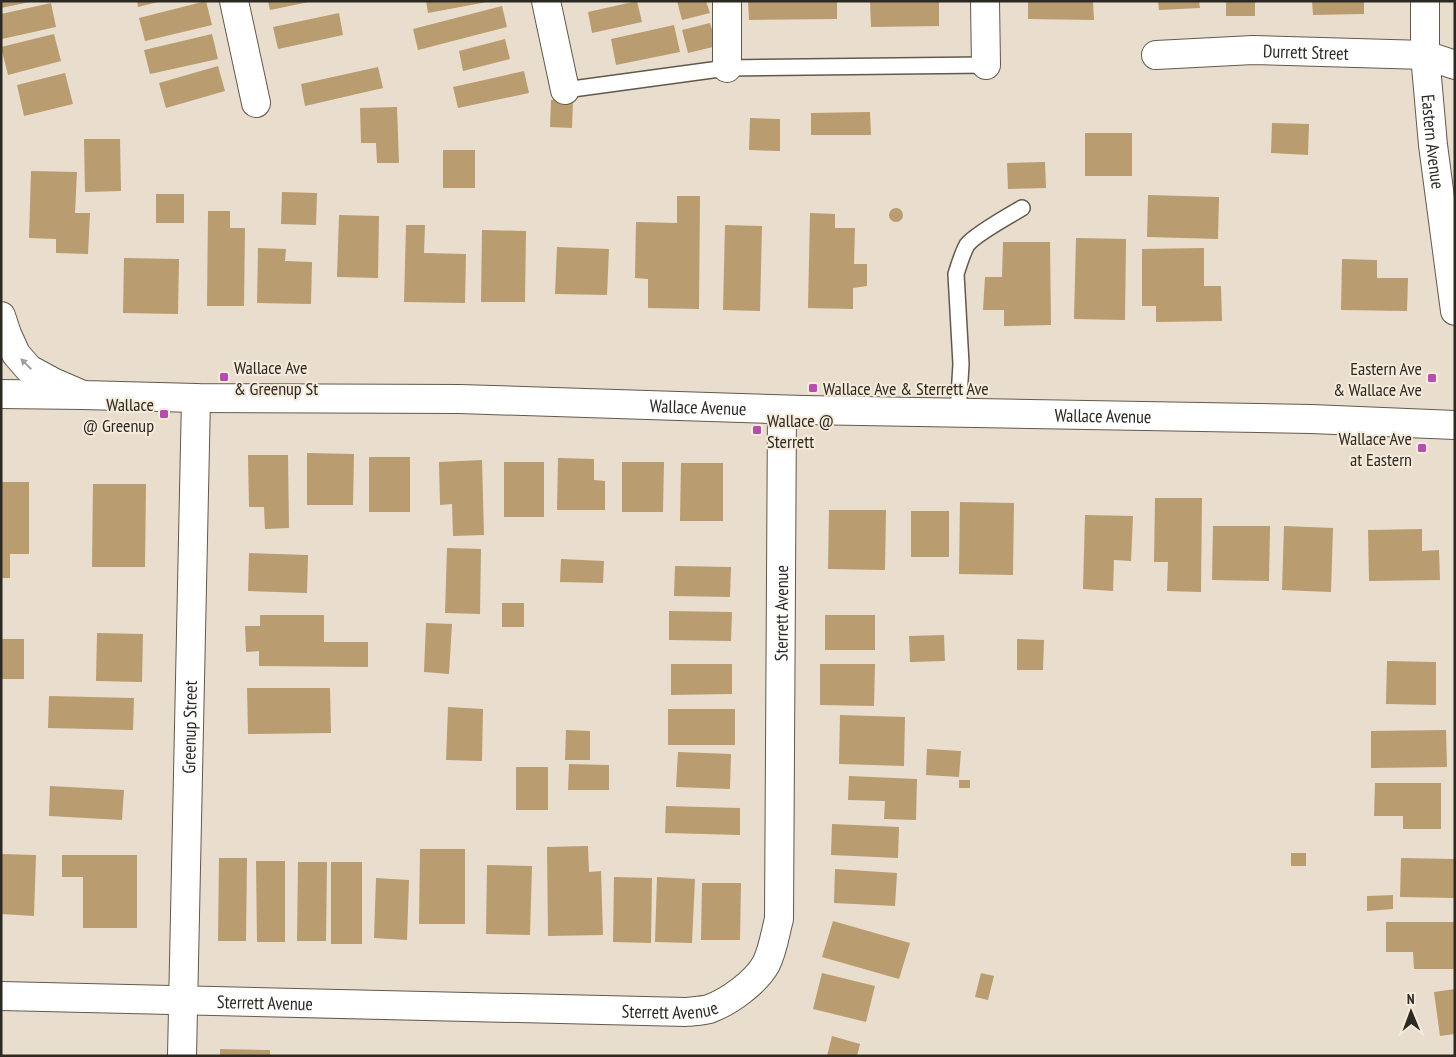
<svg xmlns="http://www.w3.org/2000/svg" width="1456" height="1057" font-family="'PT Sans Narrow',sans-serif">
  <rect width="100%" height="100%" fill="#e9decd"/>
  <path fill="#b99c6f" d="M 1,1 L 30,1 L 30,2 L 1,8 Z
    M 137,1 L 158,1 L 158,2 L 138,7 Z
    M 206,1 L 212,25 L 145,41 L 139,18 Z
    M 268,1 L 309,1 L 309,2 L 270,10 Z
    M 426,1 L 487,1 L 487,2 L 428,13 Z
    M 637,1 L 642,22 L 592,33 L 588,12 Z
    M 677,1 L 706,1 L 710,13 L 682,20 Z
    M 748,1 L 837,1 L 837,19 L 749,20 Z
    M 870,1 L 939,1 L 939,26 L 871,27 Z
    M 1028,1 L 1093,1 L 1094,20 L 1028,19 Z
    M 1158,1 L 1199,1 L 1200,8 L 1159,10 Z
    M 1226,1 L 1255,1 L 1255,16 L 1226,16 Z
    M 1312,1 L 1364,1 L 1364,14 L 1313,15 Z
    M 51,3 L 56,27 L 2,39 L 1,14 Z
    M 502,6 L 507,27 L 418,50 L 413,29 Z
    M 339,13 L 343,35 L 278,49 L 273,27 Z
    M 710,23 L 717,46 L 688,53 L 682,30 Z
    M 674,25 L 680,52 L 616,65 L 611,39 Z
    M 54,34 L 61,61 L 8,75 L 1,47 Z
    M 212,34 L 218,59 L 150,74 L 144,50 Z
    M 505,39 L 510,59 L 463,71 L 459,51 Z
    M 218,66 L 225,91 L 166,108 L 159,83 Z
    M 378,67 L 383,88 L 305,106 L 301,84 Z
    M 524,71 L 529,93 L 458,108 L 453,87 Z
    M 65,73 L 73,104 L 24,116 L 17,85 Z
    M 551,100 L 573,101 L 572,128 L 550,127 Z
    M 397,107 L 399,163 L 377,163 L 376,143 L 361,143 L 360,108 Z
    M 870,112 L 871,135 L 811,135 L 811,113 Z
    M 750,118 L 780,119 L 780,151 L 749,150 Z
    M 1272,123 L 1309,124 L 1308,155 L 1271,153 Z
    M 1085,133 L 1132,133 L 1132,176 L 1085,176 Z
    M 84,139 L 120,139 L 121,191 L 85,192 Z
    M 443,150 L 475,150 L 475,188 L 443,188 Z
    M 1045,162 L 1046,188 L 1008,189 L 1007,163 Z
    M 31,171 L 77,172 L 75,213 L 90,213 L 88,254 L 56,253 L 56,239 L 29,238 Z
    M 282,192 L 317,193 L 316,225 L 281,224 Z
    M 156,194 L 184,194 L 184,223 L 156,223 Z
    M 1148,195 L 1219,197 L 1218,239 L 1147,237 Z
    M 677,196 L 700,196 L 699,309 L 648,308 L 648,279 L 635,278 L 636,222 L 677,223 Z
    M889 215a7 7 0 1 1 14 0a7 7 0 1 1-14 0Z
    M 208,211 L 230,211 L 230,228 L 245,228 L 244,306 L 207,306 Z
    M 810,213 L 835,214 L 835,228 L 855,228 L 854,264 L 867,264 L 867,286 L 853,288 L 853,309 L 808,308 Z
    M 339,215 L 379,216 L 378,278 L 337,277 Z
    M 406,225 L 425,225 L 424,253 L 466,254 L 465,303 L 404,302 Z
    M 725,225 L 762,226 L 760,311 L 723,310 Z
    M 482,230 L 526,231 L 525,302 L 481,302 Z
    M 1076,238 L 1126,239 L 1125,320 L 1074,319 Z
    M 1003,242 L 1050,242 L 1051,325 L 1004,326 L 1004,310 L 983,310 L 985,277 L 1002,277 Z
    M 557,247 L 609,249 L 607,295 L 555,294 Z
    M 258,248 L 286,249 L 285,261 L 312,262 L 311,304 L 257,303 Z
    M 1204,248 L 1204,286 L 1221,286 L 1222,321 L 1156,322 L 1156,306 L 1142,306 L 1142,249 Z
    M 124,258 L 179,259 L 178,314 L 123,313 Z
    M 1342,259 L 1377,260 L 1377,278 L 1408,278 L 1407,311 L 1341,310 Z
    M 307,453 L 354,454 L 353,505 L 307,505 Z
    M 248,455 L 288,455 L 289,528 L 265,529 L 264,507 L 249,507 Z
    M 369,457 L 410,457 L 410,512 L 369,512 Z
    M 558,458 L 594,459 L 594,480 L 605,481 L 605,510 L 557,510 Z
    M 482,460 L 484,535 L 453,536 L 452,504 L 440,505 L 439,462 Z
    M 504,462 L 544,462 L 544,517 L 504,517 Z
    M 622,462 L 664,462 L 663,512 L 622,512 Z
    M 681,463 L 723,463 L 723,521 L 680,521 Z
    M 1,482 L 29,482 L 29,554 L 10,554 L 10,578 L 1,578 Z
    M 93,484 L 146,484 L 145,567 L 92,567 Z
    M 1155,498 L 1202,498 L 1201,592 L 1167,591 L 1168,562 L 1154,562 Z
    M 960,502 L 1014,503 L 1013,575 L 959,574 Z
    M 829,510 L 886,510 L 885,570 L 828,569 Z
    M 911,511 L 949,511 L 949,557 L 911,557 Z
    M 1085,515 L 1133,516 L 1131,561 L 1114,560 L 1113,591 L 1083,589 Z
    M 1213,526 L 1270,526 L 1269,581 L 1212,580 Z
    M 1284,526 L 1333,528 L 1331,592 L 1282,590 Z
    M 1422,529 L 1422,551 L 1439,550 L 1440,580 L 1369,581 L 1368,530 Z
    M 447,548 L 481,549 L 480,614 L 445,613 Z
    M 249,553 L 308,555 L 307,593 L 248,591 Z
    M 561,559 L 604,561 L 603,583 L 560,582 Z
    M 675,566 L 731,567 L 730,597 L 674,596 Z
    M 502,603 L 524,603 L 524,627 L 502,627 Z
    M 669,611 L 732,612 L 731,641 L 669,640 Z
    M 260,615 L 324,615 L 324,642 L 368,642 L 368,667 L 259,666 L 259,651 L 246,652 L 245,626 L 260,626 Z
    M 825,615 L 875,615 L 875,650 L 825,650 Z
    M 426,623 L 452,624 L 449,674 L 424,672 Z
    M 97,633 L 143,634 L 142,682 L 96,681 Z
    M 944,635 L 945,661 L 910,662 L 909,636 Z
    M 1,639 L 24,639 L 24,679 L 1,679 Z
    M 1017,639 L 1044,640 L 1043,670 L 1017,670 Z
    M 1387,661 L 1436,662 L 1436,705 L 1386,704 Z
    M 671,664 L 732,664 L 732,694 L 671,695 Z
    M 820,664 L 875,664 L 874,706 L 820,705 Z
    M 247,688 L 330,688 L 331,733 L 248,734 Z
    M 49,696 L 134,698 L 133,730 L 48,728 Z
    M 448,707 L 483,709 L 482,761 L 446,760 Z
    M 668,709 L 735,709 L 735,745 L 668,745 Z
    M 840,715 L 905,717 L 904,766 L 839,764 Z
    M 566,730 L 590,731 L 590,760 L 565,760 Z
    M 1446,730 L 1447,767 L 1371,768 L 1371,731 Z
    M 927,749 L 961,751 L 959,777 L 926,775 Z
    M 678,752 L 731,754 L 730,789 L 676,787 Z
    M 569,764 L 609,765 L 609,790 L 568,790 Z
    M 516,767 L 548,767 L 548,810 L 516,810 Z
    M 849,776 L 917,779 L 916,820 L 884,819 L 885,801 L 848,800 Z
    M 959,780 L 970,780 L 970,788 L 959,788 Z
    M 1375,783 L 1441,783 L 1441,829 L 1403,829 L 1403,816 L 1374,816 Z
    M 50,786 L 124,790 L 122,820 L 49,816 Z
    M 666,806 L 740,808 L 740,835 L 665,833 Z
    M 832,824 L 899,827 L 898,858 L 831,855 Z
    M 588,846 L 589,872 L 601,871 L 603,935 L 548,936 L 547,847 Z
    M 420,849 L 465,849 L 465,924 L 419,924 Z
    M 1291,853 L 1306,853 L 1306,866 L 1291,866 Z
    M 1,854 L 36,855 L 34,916 L 1,914 Z
    M 62,855 L 137,855 L 137,928 L 83,928 L 83,877 L 62,877 Z
    M 219,858 L 247,858 L 246,941 L 218,941 Z
    M 1401,858 L 1455,859 L 1455,898 L 1400,897 Z
    M 256,861 L 285,861 L 285,942 L 257,942 Z
    M 298,862 L 327,862 L 326,941 L 297,941 Z
    M 331,862 L 362,862 L 362,944 L 331,944 Z
    M 487,865 L 532,866 L 530,935 L 486,934 Z
    M 835,869 L 897,873 L 895,906 L 834,903 Z
    M 614,877 L 652,878 L 651,943 L 613,942 Z
    M 657,877 L 695,879 L 692,943 L 655,942 Z
    M 376,878 L 409,880 L 407,940 L 374,938 Z
    M 702,883 L 741,883 L 740,940 L 701,940 Z
    M 1393,895 L 1393,909 L 1367,911 L 1367,896 Z
    M 833,921 L 910,943 L 899,979 L 822,957 Z
    M 1386,922 L 1455,922 L 1455,969 L 1414,969 L 1413,952 L 1386,952 Z
    M 822,973 L 875,986 L 866,1022 L 813,1009 Z
    M 981,973 L 994,976 L 988,1000 L 975,997 Z
    M 1455,989 L 1455,1034 L 1440,1036 L 1434,992 Z
    M 832,1036 L 860,1044 L 857,1056 L 827,1056 Z
    M 220,1049 L 270,1050 L 270,1056 L 220,1056 Z"/>
  <g fill="none" stroke-linecap="round" stroke-linejoin="round">
    <defs>
      <path id="service" d="M 565,90 L 727,68 L 986,65
        M 958,413 L 961,364 L 956,274 C 959,265 962,254 967,245 C 974,235 1010,215 1022,208"/>
      <g id="minor">
        <path d="M 234,1 L 256,103"/>
        <path d="M 546,1 L 565,90"/>
        <path d="M 985,1 L 986,65"/>
        <path id="s1" d="M 1156,55 L 1253,50 L 1425,55 L 1455,65"/>
        <path d="M 727,68 L 727,1"/>
        <path d="M 1,394 L 83,395"/>
        <path id="s2" d="M 1,996 L 686,1012 C 693,1011 702,1011 709,1009 C 729,1002 756,982 766,964 C 773,950 775,934 779,919 L 782,410"/>
        <path id="s3" d="M 182,1056 L 196,398"/>
      </g>
      <g id="tertiary">
        <path id="s4" d="M 1425,1 L 1425,55 L 1433,145 L 1455,311"/>
        <path id="s5" d="M 1,316 L 7,334 L 16,354 L 29,369 L 53,382 L 83,395 L 196,398 L 459,399 L 804,410 L 1311,419 L 1455,425"/>
      </g>
    </defs>
    <use href="#service" stroke="#63594b" stroke-width="18"/>
    <use href="#minor" stroke="#63594b" stroke-width="30"/>
    <use href="#tertiary" stroke="#63594b" stroke-width="30"/>
    <use href="#service" stroke="#fff" stroke-width="15"/>
    <use href="#minor" stroke="#fff" stroke-width="28"/>
    <use href="#tertiary" stroke="#fff" stroke-width="28"/>
  </g>
  <defs><path id="oneway-solid" d="M-6-.8H1V-3.2L6.5 0L1 3.2V.8H-6Z" transform="scale(1.25)"/></defs>
  <use fill="#a09e9c" href="#oneway-solid" transform="translate(26 364) rotate(-135)"/>
  <g fill="#b74daf" stroke="#f6ebda" stroke-width="2">
    <rect x="219" y="372" width="10" height="10" rx="2.5"/>
    <rect x="1427" y="373" width="10" height="10" rx="2.5"/>
    <rect x="808" y="383" width="10" height="10" rx="2.5"/>
    <rect x="159" y="409" width="10" height="10" rx="2.5"/>
    <rect x="752" y="425" width="10" height="10" rx="2.5"/>
    <rect x="1417" y="443" width="10" height="10" rx="2.5"/>
  </g>
  <g text-anchor="middle" dominant-baseline="central" stroke-width="4" stroke-linejoin="round" paint-order="stroke">
    <g font-size="18" fill="#2c2822" stroke="#f6ebda">
      <text stroke="none"><textPath href="#s1" startOffset="150">Durrett Street</textPath></text>
      <text stroke="none"><textPath href="#s4" startOffset="141">Eastern Avenue</textPath></text>
      <text stroke="none"><textPath href="#s5" startOffset="736">Wallace Avenue</textPath></text>
      <text stroke="none"><textPath href="#s5" startOffset="1141">Wallace Avenue</textPath></text>
      <text stroke="none"><textPath href="#s2" startOffset="1135">Sterrett Avenue</textPath></text>
      <text stroke="none"><textPath href="#s3" startOffset="329">Greenup Street</textPath></text>
      <text stroke="none"><textPath href="#s2" startOffset="264">Sterrett Avenue</textPath></text>
      <text stroke="none"><textPath href="#s2" startOffset="669">Sterrett Avenue</textPath></text>
    </g>
    <g font-size="18" fill="#2c2822" stroke="#f6ebda" text-anchor="start">
      <text x="234" y="367">Wallace Ave<tspan x="234" dy="21">&amp; Greenup St</tspan></text>
      <text x="1422" y="368" text-anchor="end">Eastern Ave<tspan x="1422" dy="21">&amp; Wallace Ave</tspan></text>
      <text x="823" y="388">Wallace Ave &amp; Sterrett Ave</text>
      <text x="154" y="404" text-anchor="end">Wallace<tspan x="154" dy="21">@ Greenup</tspan></text>
      <text x="767" y="420">Wallace @<tspan x="767" dy="21">Sterrett</tspan></text>
      <text x="1412" y="438" text-anchor="end">Wallace Ave<tspan x="1412" dy="21">at Eastern</tspan></text>
    </g>
  </g>
  <rect width="1456" height="1057" fill="none" stroke="#2c2822" stroke-width="5"/>
  <g transform="translate(1411 1012) rotate(359)" stroke="#f6ebda" stroke-width="4" paint-order="stroke">
  <path d="M0-4L9 19L0 12L-9 19Z" fill="#2c2822"/>
  <text y="-8" font-size="14" font-weight="bold" text-anchor="middle" fill="#2c2822">N</text>
  </g>
</svg>
